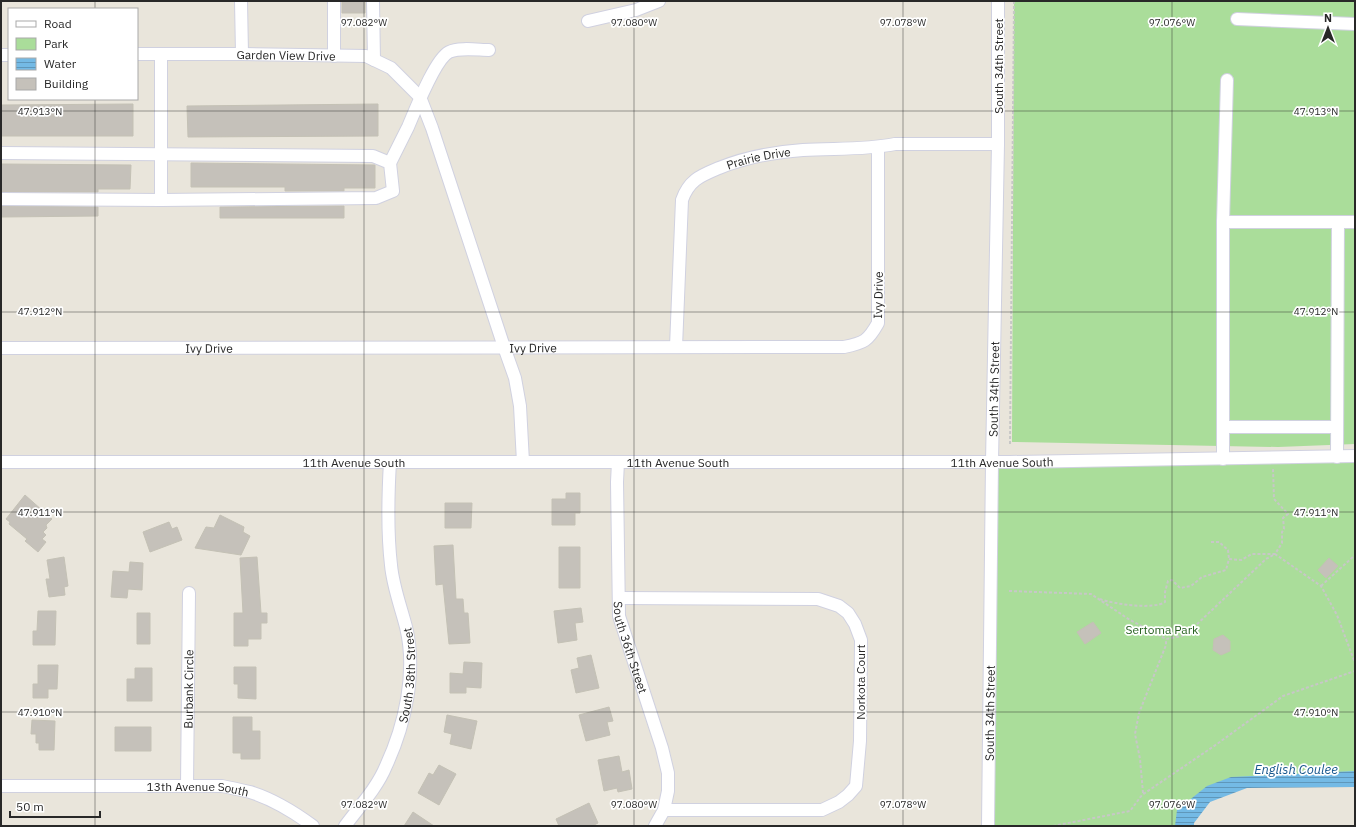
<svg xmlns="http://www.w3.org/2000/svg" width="1356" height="827" font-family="'IBM Plex Sans',sans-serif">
  <defs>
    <pattern id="water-rules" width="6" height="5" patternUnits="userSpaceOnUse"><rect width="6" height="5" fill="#74bae5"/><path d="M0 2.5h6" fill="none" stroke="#5f97ba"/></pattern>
  </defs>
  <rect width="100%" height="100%" fill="#e9e5db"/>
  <path fill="#aadd9a" d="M 1014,1 L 1355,1 L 1355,444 L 1278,447 L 1012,442 Z
    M 1355,456 L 1355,778 L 1223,786 L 1189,826 L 993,826 L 992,462 Z"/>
  <path fill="url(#water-rules)" d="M 1355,771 L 1355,787 L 1247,788 L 1210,802 L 1194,823 L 1194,826 L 1175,826 L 1177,810 L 1207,786 L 1231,777 Z"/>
  <path fill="#c5c1ba" stroke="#c4c1b5" d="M 342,1 L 365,1 L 365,13 L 342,13 Z
    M 133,104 L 133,136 L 1,136 L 1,105 Z
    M 378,104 L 378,136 L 188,137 L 187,106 Z
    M 191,163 L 375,165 L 375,188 L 344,188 L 344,191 L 285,191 L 285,187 L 191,187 Z
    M 1,164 L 131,165 L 130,189 L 98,189 L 98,192 L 1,192 Z
    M 1,206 L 98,207 L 98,216 L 1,217 Z
    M 344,206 L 344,218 L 220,218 L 220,207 Z
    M 566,493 L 580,493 L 580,513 L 575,513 L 575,525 L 552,525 L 552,499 L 566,499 Z
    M 25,495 L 52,519 L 46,525 L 47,528 L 43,532 L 46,535 L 42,539 L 46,542 L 38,552 L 25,541 L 27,539 L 9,524 L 10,522 L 6,519 Z
    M 445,503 L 472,503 L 471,528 L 445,528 Z
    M 220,515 L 244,527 L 243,532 L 250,536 L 241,555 L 195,548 L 206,527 L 214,528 Z
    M 169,522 L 172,529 L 177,527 L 182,540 L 150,552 L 143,532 Z
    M 453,545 L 456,599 L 463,599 L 464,613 L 468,613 L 470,643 L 449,644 L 443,584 L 436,585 L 434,546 Z
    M 559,547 L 580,547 L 580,588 L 559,588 Z
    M 64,557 L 68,586 L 64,587 L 65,595 L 49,597 L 46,579 L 50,579 L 47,560 Z
    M 257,557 L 261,613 L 267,613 L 267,623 L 261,623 L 261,639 L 248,639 L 248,646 L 234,646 L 234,613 L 243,613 L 240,558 Z
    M 1329,558 L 1338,566 L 1326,578 L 1318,570 Z
    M 130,562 L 143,563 L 142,590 L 128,589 L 127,598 L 111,597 L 113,571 L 129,572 Z
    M 581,608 L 583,622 L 575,623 L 577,640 L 558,643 L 554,611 Z
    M 38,611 L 56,611 L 55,645 L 33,645 L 33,631 L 37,631 Z
    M 137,613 L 150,613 L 150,644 L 137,644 Z
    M 1093,622 L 1101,633 L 1085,644 L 1077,632 Z
    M 1223,635 L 1230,641 L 1230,651 L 1221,655 L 1213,650 L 1214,639 Z
    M 591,655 L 599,688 L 576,693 L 571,670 L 579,668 L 577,658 Z
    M 464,662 L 482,663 L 481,688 L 466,687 L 466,693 L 450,693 L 450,673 L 463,674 Z
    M 38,665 L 58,665 L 57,689 L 48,689 L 48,698 L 33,698 L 33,684 L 38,684 Z
    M 234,667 L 256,667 L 256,699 L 238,698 L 238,684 L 234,684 Z
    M 135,668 L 152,668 L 152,701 L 127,701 L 127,679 L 135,679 Z
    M 609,707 L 613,721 L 607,722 L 610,735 L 586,741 L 579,715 Z
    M 447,715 L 477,721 L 471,749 L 450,744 L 452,734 L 444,732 Z
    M 233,717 L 252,717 L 252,731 L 260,731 L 260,759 L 241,759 L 241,753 L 233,753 Z
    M 32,720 L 55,721 L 54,750 L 39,750 L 39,743 L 36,743 L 36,734 L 31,734 Z
    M 115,727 L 151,727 L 151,751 L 115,751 Z
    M 619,756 L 622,772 L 629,770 L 632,789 L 618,792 L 617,788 L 604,791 L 598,760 Z
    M 439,765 L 456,774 L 439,805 L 418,793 L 429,773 L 433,775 Z
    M 589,803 L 598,823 L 592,826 L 559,826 L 556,819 Z
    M 413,812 L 434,826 L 404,826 Z"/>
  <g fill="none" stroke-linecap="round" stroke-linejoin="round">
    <defs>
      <g id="minor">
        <path d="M 241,1 L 242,54"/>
        <path d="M 334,1 L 334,56"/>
        <path d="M 373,1 L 374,60"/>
        <path d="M 1237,19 L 1355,24"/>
        <path d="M 588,21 L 636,10 L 659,1"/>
        <path id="s1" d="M 137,54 L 242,54 L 366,56 L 391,68 L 420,97 L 432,128 L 504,347 L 515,378 L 520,406 L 523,462"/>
        <path d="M 1,55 L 9,55"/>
        <path d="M 1,153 L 373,156 L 390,163 L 393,191 L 376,198 L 161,200 L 1,199"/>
        <path d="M 390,163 C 396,151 402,139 408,127 C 415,111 435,59 449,52 C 459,47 479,50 489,50"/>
        <path d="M 161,200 L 161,54"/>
        <path d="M 1223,222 L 1227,80"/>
        <path id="s2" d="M 676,347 L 682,200 C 689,180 700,176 719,168 C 746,157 775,152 803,150 C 834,148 865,150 895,144 L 998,144"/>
        <path id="s3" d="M 1,348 L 844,347 C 864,343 868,341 878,323 L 878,147"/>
        <path d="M 1223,427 L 1337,427"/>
        <path d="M 1337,457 L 1338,222"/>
        <path d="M 1223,459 L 1223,222 L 1355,222"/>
        <path id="s4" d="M 1,462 L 1010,462 L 1355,456"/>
        <path id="s5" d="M 618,462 L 617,482 L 619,616 L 662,748 L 668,773 L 668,791 L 664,810 L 655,826"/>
        <path d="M 619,598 L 818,599 L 839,606 L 848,613 L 855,624 L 861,640 L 860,741 L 856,786 L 848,795 L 839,802 L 822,810 L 664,810"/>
        <path id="s6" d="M 1,786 L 222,786 C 232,788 241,790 250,792 C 273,799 294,812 313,826"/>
        <path id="s7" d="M 187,786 L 189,593"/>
        <path id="s8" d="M 345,826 C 359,807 377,788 386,766 C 405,725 417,672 406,627 C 401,607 393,587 391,565 C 387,531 388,496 390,462"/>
        <path id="s9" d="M 988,826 L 992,462 L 998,144 L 998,1"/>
      </g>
    </defs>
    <use href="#minor" stroke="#d0d1e0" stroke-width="14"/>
    <path stroke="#c7c7c7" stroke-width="2" stroke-dasharray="3 2" stroke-linecap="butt" d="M 1010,444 L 1014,1
      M 1211,542 L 1219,542 L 1228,550 L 1229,559
      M 1321,586 L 1355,555
      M 1009,591 L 1091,594 L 1130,620 L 1166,639 L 1182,636 L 1194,627 L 1266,559 L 1275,554 L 1321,586 L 1337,615 L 1355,663
      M 1100,599 C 1113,604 1154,610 1165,602 L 1165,592 L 1168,581 L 1172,580 L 1180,588 L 1191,586 L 1202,577 L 1226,570 L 1229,559 L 1241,560 L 1252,554 L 1275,554 L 1282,543 L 1282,532 L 1284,529 L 1283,518 L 1288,514 L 1274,499 L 1273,469
      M 1143,793 L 1140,759 L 1135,734 L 1139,713 L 1166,645 L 1166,639
      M 1053,826 L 1130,811 L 1142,795 L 1217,744 L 1283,696 L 1355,671"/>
    <use href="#minor" stroke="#fff" stroke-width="12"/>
  </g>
  <path fill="none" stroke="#282828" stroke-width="1" stroke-opacity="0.45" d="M 95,1 L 95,9M 364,1 L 364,826M 634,1 L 634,826M 903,1 L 903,826M 1172,1 L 1172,826M 95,99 L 95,826M 1,111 L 1355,111M 1,312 L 1355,312M 1,512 L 1355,512M 1,712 L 1355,712"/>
  <g text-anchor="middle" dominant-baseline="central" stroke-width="3.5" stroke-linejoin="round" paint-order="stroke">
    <g font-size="12" fill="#282828" stroke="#fff">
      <text stroke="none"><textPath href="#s1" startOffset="149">Garden View Drive</textPath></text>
      <text transform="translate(998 66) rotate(-90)">South 34th Street</text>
      <text stroke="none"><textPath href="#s2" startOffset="239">Prairie Drive</textPath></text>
      <text transform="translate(878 295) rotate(-89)">Ivy Drive</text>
      <text stroke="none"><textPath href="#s3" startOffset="532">Ivy Drive</textPath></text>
      <text stroke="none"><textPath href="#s3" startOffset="208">Ivy Drive</textPath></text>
      <text stroke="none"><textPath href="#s9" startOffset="437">South 34th Street</textPath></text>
      <text stroke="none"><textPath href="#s4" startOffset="353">11th Avenue South</textPath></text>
      <text stroke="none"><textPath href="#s4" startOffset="677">11th Avenue South</textPath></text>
      <text stroke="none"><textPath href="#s4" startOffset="1001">11th Avenue South</textPath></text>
      <text stroke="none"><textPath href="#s5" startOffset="187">South 36th Street</textPath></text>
      <text stroke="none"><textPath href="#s8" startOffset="167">South 38th Street</textPath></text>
      <text transform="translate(860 682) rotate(-90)">Norkota Court</text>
      <text stroke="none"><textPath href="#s7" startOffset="97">Burbank Circle</textPath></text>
      <text stroke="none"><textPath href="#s9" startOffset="113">South 34th Street</textPath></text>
      <text stroke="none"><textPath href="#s6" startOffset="197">13th Avenue South</textPath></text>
    </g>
    <g font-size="12" fill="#255f1e" stroke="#fff">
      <text x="1162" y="629">Sertoma Park</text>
    </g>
    <g font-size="13" font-style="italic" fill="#17578d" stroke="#fff">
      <text x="1296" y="769">English Coulee</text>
    </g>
  </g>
  <g font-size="10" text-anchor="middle" fill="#282828" stroke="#fff" stroke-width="3.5" stroke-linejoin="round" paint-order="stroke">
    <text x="364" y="26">97.082°W</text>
    <text x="634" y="26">97.080°W</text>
    <text x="903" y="26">97.078°W</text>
    <text x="1172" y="26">97.076°W</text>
    <text x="40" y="115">47.913°N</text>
    <text x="1316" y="115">47.913°N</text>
    <text x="40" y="315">47.912°N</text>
    <text x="1316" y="315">47.912°N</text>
    <text x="40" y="516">47.911°N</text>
    <text x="1316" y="516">47.911°N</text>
    <text x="40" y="716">47.910°N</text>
    <text x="1316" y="716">47.910°N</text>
    <text x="364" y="808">97.082°W</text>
    <text x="634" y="808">97.080°W</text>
    <text x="903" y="808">97.078°W</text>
    <text x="1172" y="808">97.076°W</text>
  </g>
  <rect width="1356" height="827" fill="none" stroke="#282828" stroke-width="4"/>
  <rect x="8" y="8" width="130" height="92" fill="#ffffff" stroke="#a9a9a9"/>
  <rect x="16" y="21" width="20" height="6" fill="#ffffff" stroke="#a9a9a9"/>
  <text x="44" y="28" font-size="12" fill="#282828">Road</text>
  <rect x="16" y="38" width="20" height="12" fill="#aadd9a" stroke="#a9a9a9"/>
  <text x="44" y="48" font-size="12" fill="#282828">Park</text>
  <rect x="16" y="58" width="20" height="12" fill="url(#water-rules)" stroke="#a9a9a9"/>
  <text x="44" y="68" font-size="12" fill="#282828">Water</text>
  <rect x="16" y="78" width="20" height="12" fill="#c5c1ba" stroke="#a9a9a9"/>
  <text x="44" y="88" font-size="12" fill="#282828">Building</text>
  <g transform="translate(1328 28)" stroke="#ffffff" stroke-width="3" paint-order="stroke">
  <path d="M0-3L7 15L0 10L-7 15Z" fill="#282828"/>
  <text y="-6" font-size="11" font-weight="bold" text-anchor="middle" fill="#282828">N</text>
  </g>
  <path d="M10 811v6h90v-6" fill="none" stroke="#282828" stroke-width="2"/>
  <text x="16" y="811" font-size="12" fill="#282828" stroke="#ffffff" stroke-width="3" paint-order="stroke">50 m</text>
</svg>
